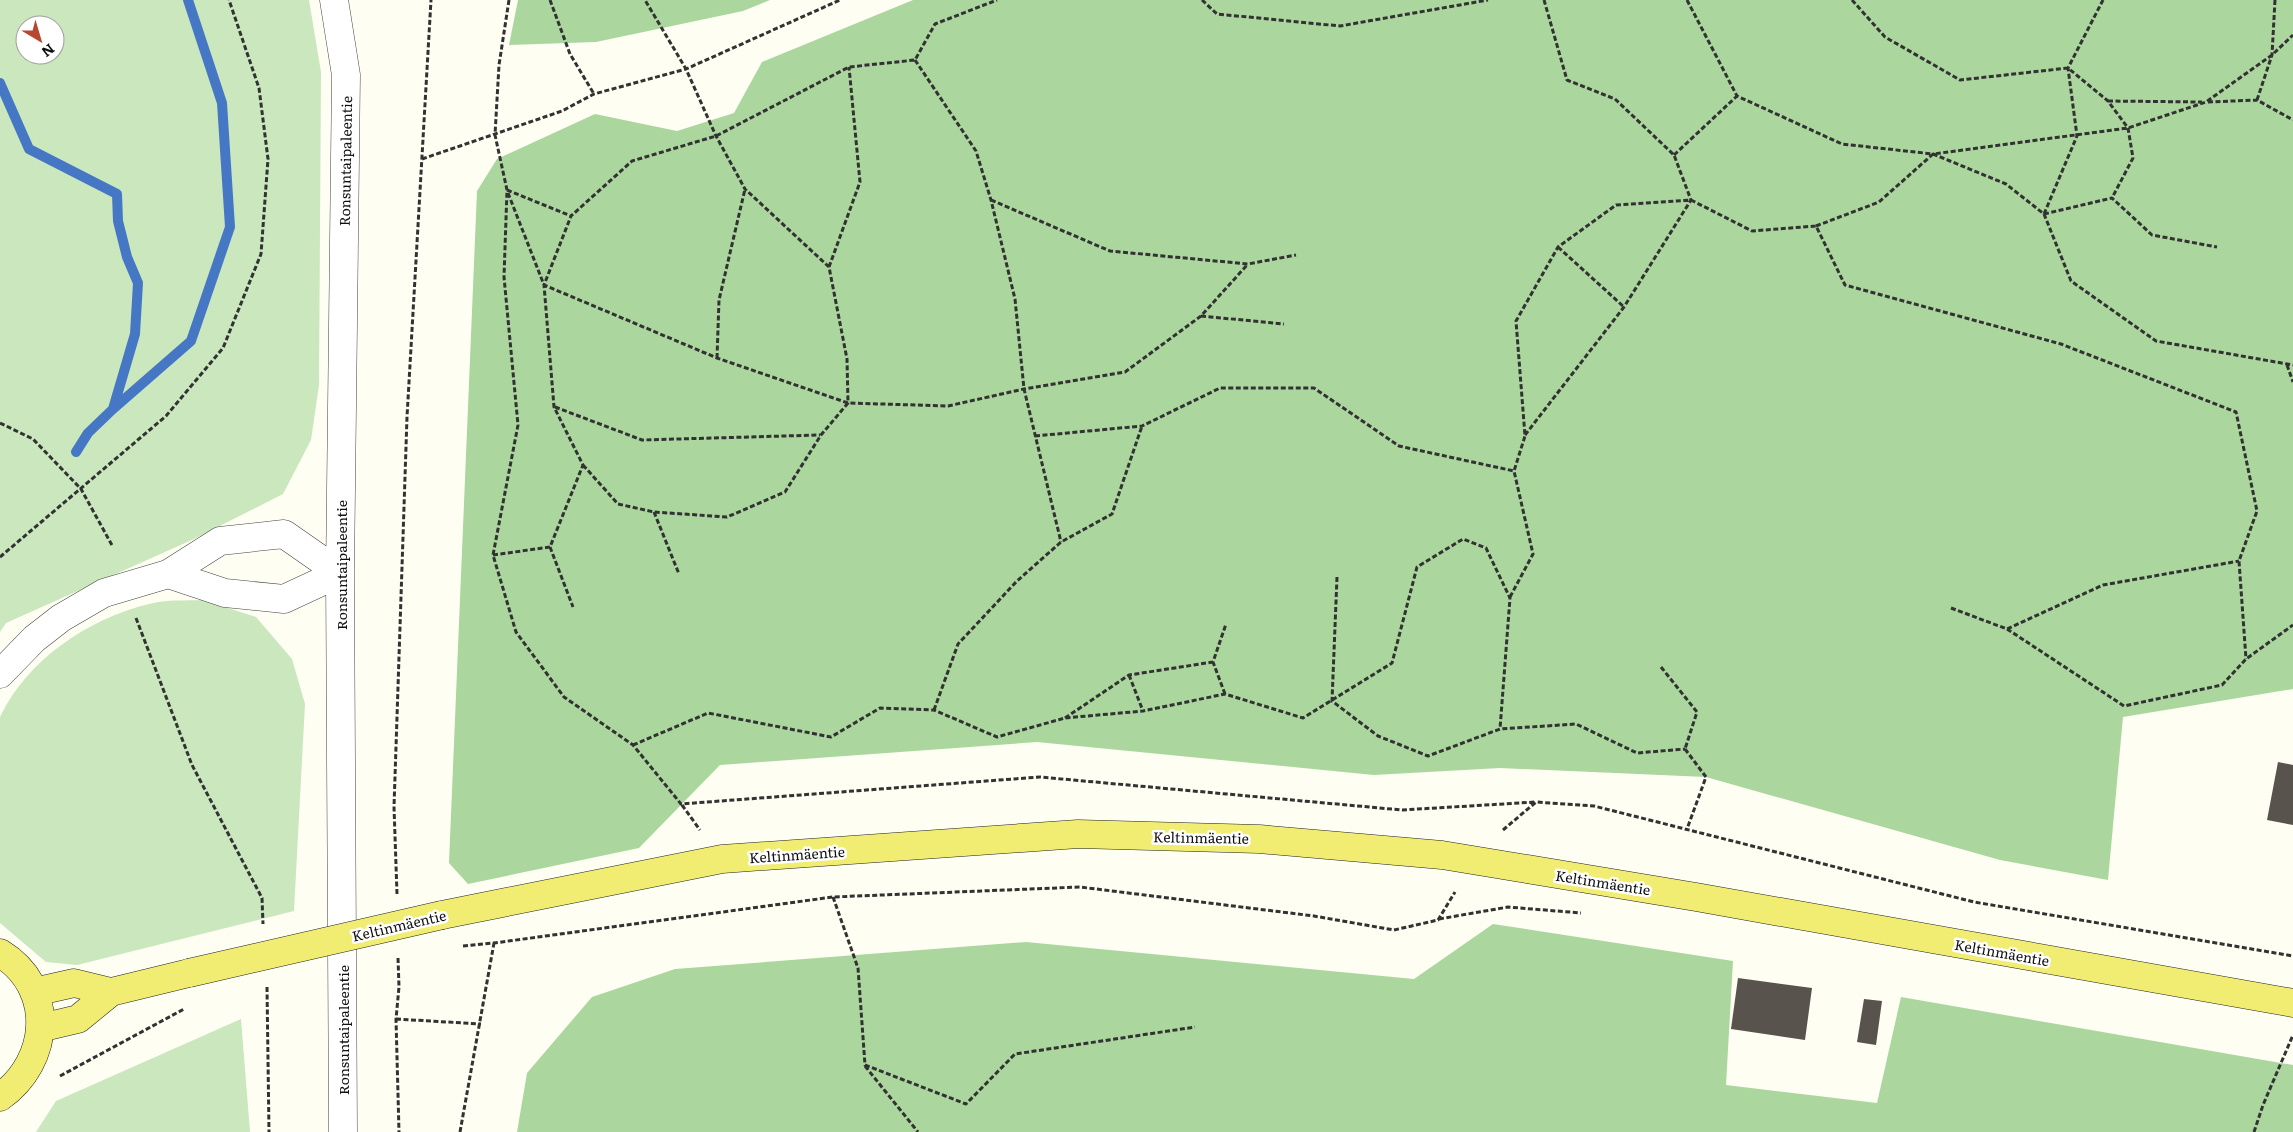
<svg xmlns="http://www.w3.org/2000/svg" width="2293" height="1132" font-family="Literata,serif">
  <rect width="100%" height="100%" fill="#fefef3"/>
  <path fill="#cae7be" fill-rule="evenodd" d="M 0,0 L 309,0 L 321,72 L 319,385 L 311,440 L 283,494 L 194,539 L 6,623 L 0,632 ZM 25,25 L 55,25 L 55,55 L 25,55 Z
    M 203,600 L 256,617 L 292,659 L 305,704 L 294,911 L 77,965 L 46,962 L 0,923 L 0,717 C 28,659 88,619 149,604 C 166,599 186,601 203,600 Z
    M 241,1019 L 250,1132 L 36,1132 L 56,1101 Z"/>
  <path fill="#abd79e" d="M 518,0 L 770,0 L 743,11 L 596,42 L 509,45 Z
    M 913,0 L 2293,0 L 2293,689 L 2123,717 L 2108,880 L 2000,860 L 1706,777 L 1500,768 L 1374,775 L 1037,742 L 720,765 L 639,848 L 468,884 L 449,863 L 477,191 L 497,159 L 595,114 L 677,131 L 734,113 L 762,62 Z
    M 1493,924 L 1733,961 L 1726,1085 L 1877,1103 L 1901,997 L 2293,1065 L 2293,1132 L 517,1132 L 527,1073 L 592,997 L 675,969 L 1026,942 L 1414,979 Z"/>
  <g fill="none" stroke-linecap="round" stroke-linejoin="round">
    <path stroke="#4677c5" stroke-width="10" d="M 0,83 L 29,149 L 117,194 L 118,221 L 127,257 L 138,283 L 135,334 L 113,409 L 88,433 L 76,452
      M 113,409 L 191,341 L 230,227 L 222,103 L 188,0"/>
  </g>
  <path fill="#58534d" d="M 2278,762 L 2293,765 L 2293,825 L 2267,820 Z
    M 1738,978 L 1812,988 L 1805,1040 L 1731,1029 Z
    M 1864,999 L 1882,1001 L 1876,1045 L 1857,1042 Z"/>
  <g fill="none" stroke-linecap="round" stroke-linejoin="round">
    <defs>
      <path id="minor" d="M 334,0 L 346,75 L 340,573 L 343,1132
        M 168,574 L 225,593 L 284,599 L 340,573
        M 0,674 L 34,639 L 61,618 L 104,593 L 168,574 L 220,541 L 284,534 L 340,573"/>
      <path id="major" d="M 442,915 L 722,859 L 1078,834 L 1259,839 L 1442,855 L 1696,897 L 2293,1003
        M 0,953 C 56,987 51,1061 0,1097
        M 34,992 L 74,983 L 111,992
        M 40,1028 L 78,1019 L 111,992 L 189,973"/>
    </defs>
    <use href="#minor" stroke="#434343" stroke-width="29"/>
    <use href="#major" stroke="#212121" stroke-width="29"/>
    <path stroke="#323232" stroke-width="3" stroke-dasharray="5 2.5" stroke-linecap="butt" d="M 509,0 L 499,65 L 495,135 L 507,190 L 504,277 L 518,425 L 493,555 L 516,632 L 564,697 L 633,745 L 681,804 L 1040,777 L 1402,810 L 1536,802
      M 550,0 L 570,54 L 594,94
      M 1202,0 L 1217,14 L 1340,26 L 1488,0
      M 1687,0 L 1737,96 L 1842,144 L 1933,154 L 2006,184 L 2044,214 L 2071,281 L 2156,341 L 2293,365
      M 1852,0 L 1885,37 L 1960,80 L 2068,68 L 2108,101 L 2128,128 L 2133,158 L 2112,198
      M 915,60 L 976,151 L 991,200 L 1015,299 L 1024,389 L 1061,542
      M 2257,100 L 2272,55 L 2275,0
      M 2108,101 L 2202,102
      M 2208,102 L 2257,100 L 2293,120
      M 1674,155 L 1737,96
      M 422,159 L 562,111 L 594,94 L 686,69 L 840,0
      M 507,190 L 571,216
      M 508,193 L 544,285 L 717,358 L 848,403 L 948,406 L 1024,389 L 1125,372 L 1201,316 L 1248,264
      M 991,200 L 1110,251 L 1248,264 L 1296,255
      M 2044,214 L 2077,136 L 2068,68 L 2103,0
      M 2044,214 L 2112,198 L 2152,235 L 2217,247
      M 1816,226 L 1879,202 L 1933,154 L 2128,128 L 2206,102 L 2272,55 L 2293,35
      M 1558,247 L 1624,307
      M 829,267 L 860,182 L 849,67
      M 1201,316 L 1284,324
      M 717,358 L 719,300 L 745,189
      M 2287,365 L 2293,382
      M 555,407 L 642,440 L 820,435
      M 0,423 L 33,439 L 81,489 L 113,547
      M 1525,435 L 1624,307 L 1691,200 L 1674,155 L 1615,99 L 1567,80 L 1544,0
      M 1035,436 L 1142,426 L 1220,388 L 1314,388 L 1399,446 L 1514,471 L 1525,436 L 1516,321 L 1558,247 L 1616,205 L 1691,200 L 1752,231 L 1816,226 L 1845,285 L 2061,344 L 2236,412 L 2257,511 L 2239,561 L 2246,659
      M 583,465 L 618,504 L 654,512 L 727,517 L 785,492 L 821,435 L 848,403 L 847,359 L 829,267 L 745,189 L 716,136 L 686,69 L 645,0
      M 654,512 L 679,574
      M 550,547 L 573,607
      M 493,555 L 550,547 L 583,465 L 554,407 L 544,285 L 571,216 L 632,161 L 716,136 L 849,67 L 915,60 L 935,24 L 997,0
      M 0,557 L 166,416 L 223,348 L 261,254 L 268,159 L 259,88 L 229,0
      M 1337,577 L 1332,701 L 1378,736 L 1428,756 L 1500,729 L 1576,724 L 1637,753 L 1685,749
      M 1510,597 L 1533,554 L 1514,471
      M 1951,608 L 2007,629 L 2103,585 L 2239,561
      M 136,618 L 192,765 L 262,898 L 263,924
      M 2007,629 L 2124,706 L 2222,685 L 2246,659 L 2293,625
      M 1661,667 L 1697,712 L 1685,749
      M 1129,675 L 1143,711
      M 1225,694 L 1213,662 L 1226,624
      M 934,710 L 958,644 L 1017,581 L 1061,542 L 1112,514 L 1142,426
      M 1065,718 L 1129,675 L 1213,662
      M 633,745 L 708,713 L 831,737 L 880,708 L 934,710 L 997,737 L 1065,718 L 1143,711 L 1225,694 L 1303,718 L 1392,663 L 1417,567 L 1463,539 L 1486,548 L 1510,598 L 1500,729
      M 1685,749 L 1706,777 L 1687,829
      M 682,805 L 700,830
      M 1503,830 L 1536,802 L 1594,806 L 1974,902 L 2293,956
      M 397,894 L 394,807 L 407,417 L 431,0
      M 833,897 L 858,968 L 865,1065 L 966,1104 L 1015,1054 L 1195,1027
      M 1439,919 L 1508,907 L 1581,913
      M 463,946 L 494,943 L 833,897 L 1080,887 L 1314,916 L 1394,930 L 1438,920 L 1455,892
      M 398,958 L 399,987 L 396,1019 L 399,1132
      M 267,987 L 269,1132
      M 396,1019 L 481,1024
      M 865,1066 L 918,1132
      M 60,1076 L 184,1009
      M 460,1132 L 494,943
      M 2254,1132 L 2263,1105 L 2293,1035"/>
    <use href="#minor" stroke="#fff" stroke-width="28"/>
    <use href="#major" stroke="#f0ed72" stroke-width="28"/>
    <defs>
      <path id="major-bridge" d="M 189,973 L 442,915"/>
    </defs>
    <use href="#major-bridge" stroke="#212121" stroke-width="29" stroke-linecap="butt"/>
    <use href="#major-bridge" stroke="#f0ed72" stroke-width="28"/>
  </g>
  <g text-anchor="middle" dominant-baseline="central" stroke-width="5" stroke-linejoin="round" paint-order="stroke">
    <g font-size="14" fill="#101010" stroke="#fff">
      <text transform="translate(345 161) rotate(-89)">Ronsuntaipaleentie</text>
      <text transform="translate(341 565) rotate(-90)">Ronsuntaipaleentie</text>
      <text transform="translate(1201 837) rotate(1)">Keltinmäentie</text>
      <text transform="translate(797 854) rotate(-4)">Keltinmäentie</text>
      <text transform="translate(1603 882) rotate(9)">Keltinmäentie</text>
      <text transform="translate(399 925) rotate(-13)">Keltinmäentie</text>
      <text transform="translate(2002 952) rotate(10)">Keltinmäentie</text>
      <text transform="translate(343 1030) rotate(-90)">Ronsuntaipaleentie</text>
    </g>
  </g>
  <g transform="translate(40 40) rotate(142)"><circle r="24" fill="#ffffff" stroke="#9f9f9f"/>
  <path d="M0-4L9 19L0 12L-9 19Z" fill="#b8472f"/>
  <text y="-8" font-size="14" font-weight="bold" text-anchor="middle" fill="#101010">N</text>
  </g>
</svg>
